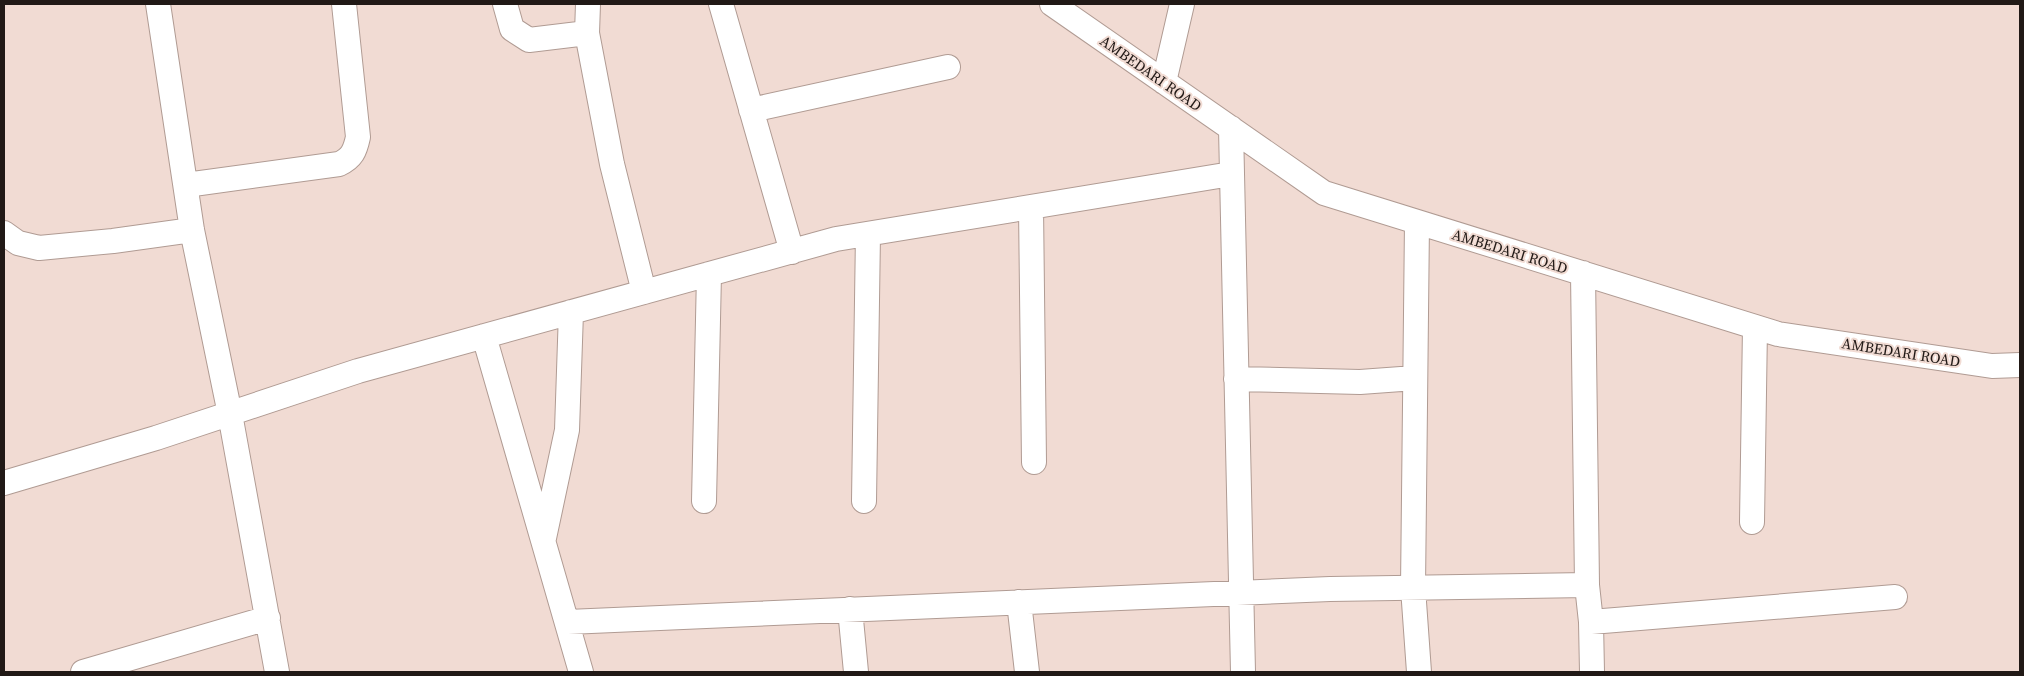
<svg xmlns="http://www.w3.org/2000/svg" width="2024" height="676" font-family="'Source Serif 4',serif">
  <rect width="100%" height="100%" fill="#f1dbd3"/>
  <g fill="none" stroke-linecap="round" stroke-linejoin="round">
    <defs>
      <path id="street" d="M 158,4 L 192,230 L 230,414 L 277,672
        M 505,4 L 512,29 L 529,40 L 587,33
        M 588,4 L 587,33 L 612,164 L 644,292
        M 721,4 L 792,252
        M 1052,4 L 1324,193 L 1778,334 L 1992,366 L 2020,365
        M 1164,82 L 1182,4
        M 751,110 L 948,67
        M 1231,128 L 1243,672
        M 186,185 L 339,164 C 352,158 355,151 358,137 L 344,4
        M 1031,207 L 1034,462
        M 1417,222 L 1413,588 L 1419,672
        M 4,233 L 18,243 L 39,248 L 113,241 L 192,230
        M 1583,273 L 1587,585 L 1591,622 L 1895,597
        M 484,336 L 581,672
        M 1236,379 L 1360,382 L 1415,378
        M 4,483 L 156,438 L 358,371 L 836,239 L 1231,174
        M 704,501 L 709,274
        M 864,501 L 868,234
        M 1752,522 L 1755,327
        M 544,538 L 567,430 L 571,312
        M 1019,602 L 1027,672
        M 850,609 L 856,672
        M 568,622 L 1330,589 L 1587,585
        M 1591,622 L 1592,672
        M 83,672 L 268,618"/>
    </defs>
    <use href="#street" stroke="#b09b93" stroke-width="26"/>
    <use href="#street" stroke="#fff" stroke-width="24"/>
  </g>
  <g text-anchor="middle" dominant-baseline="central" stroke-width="4" stroke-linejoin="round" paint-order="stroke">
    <g font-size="15" fill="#211916" stroke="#f1dbd3">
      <text transform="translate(1151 73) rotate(35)">AMBEDARI ROAD</text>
      <text transform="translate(1510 251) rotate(17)">AMBEDARI ROAD</text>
      <text transform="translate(1901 352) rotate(9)">AMBEDARI ROAD</text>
    </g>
  </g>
  <rect width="2024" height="676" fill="none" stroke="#211916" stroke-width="10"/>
</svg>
